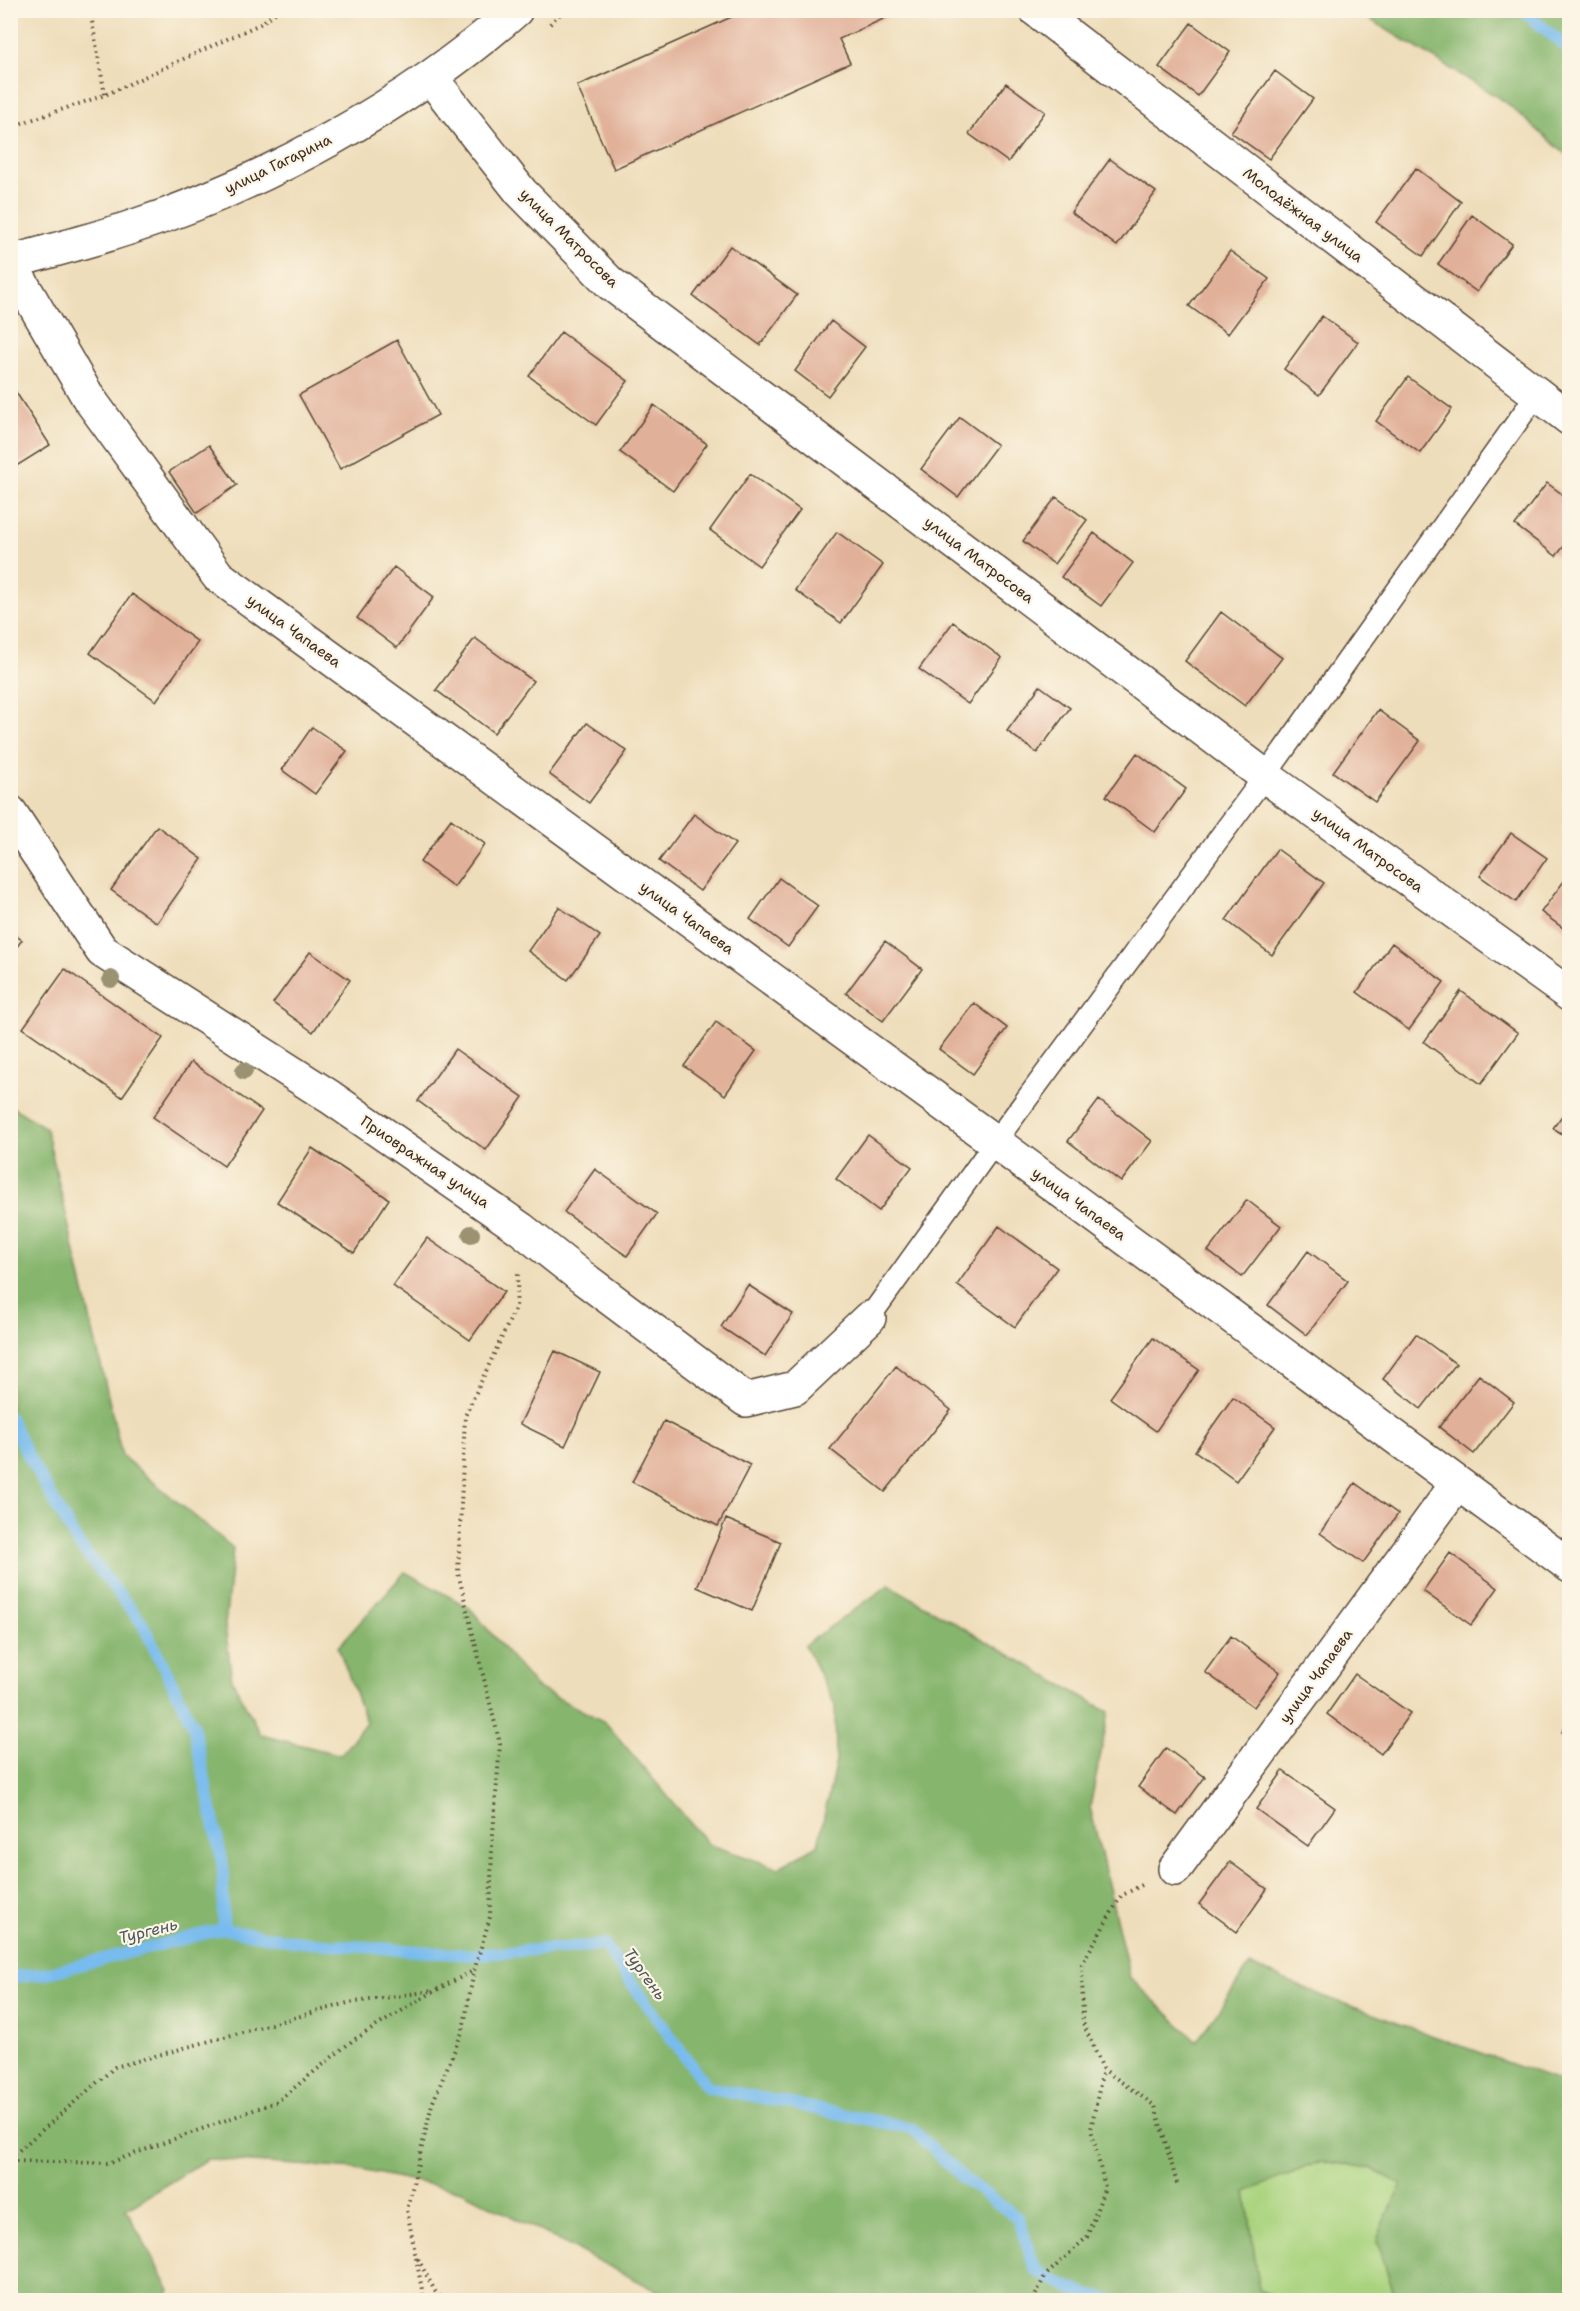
<svg xmlns="http://www.w3.org/2000/svg" width="1580" height="2311" font-family="'Shantell Sans',sans-serif">
  <rect width="100%" height="100%" fill="#fcf5e5"/>
  <filter id="ink" filterUnits="userSpaceOnUse"><feTurbulence type="fractalNoise" baseFrequency=".0167" numOctaves="2"/><feDisplacementMap in="SourceGraphic" scale="12" xChannelSelector="R" yChannelSelector="G"/><feConvolveMatrix kernelMatrix="1 2 1 2 8 2 1 2 1" color-interpolation-filters="sRGB"/></filter>
  <filter id="wash" filterUnits="userSpaceOnUse"><feTurbulence type="fractalNoise" baseFrequency=".008" numOctaves="4" result="noise"/><feDisplacementMap in="SourceGraphic" scale="24" xChannelSelector="R" yChannelSelector="G"/><feGaussianBlur stdDeviation="1.35" result="paint"/><feColorMatrix in="noise" values="0 0 0 0 0 0 0 0 0 0 0 0 0 0 0 0 0 1.4 0 .05"/><feComposite in="paint" operator="in"/></filter>
  <g filter="url(#wash)">
    <rect width="100%" height="100%" fill="#eeddba"/>
    <path fill="#a9d37e" stroke="#727e4e" stroke-width="1.5" d="M 1321,2161 L 1371,2168 L 1401,2184 L 1377,2240 L 1396,2300 L 1277,2300 L 1259,2289 L 1246,2191 Z"/>
    <path fill="#86b56d" stroke="#607046" stroke-width="1.5" d="M 1356,11 L 1569,11 L 1569,157 L 1504,101 Z
      M 11,1106 L 46,1128 L 122,1456 L 233,1548 L 225,1626 L 232,1680 L 261,1735 L 341,1755 L 366,1722 L 338,1647 L 405,1572 L 470,1608 L 536,1687 L 605,1722 L 708,1844 L 778,1868 L 818,1845 L 836,1761 L 835,1706 L 805,1645 L 889,1585 L 1109,1712 L 1090,1807 L 1130,1978 L 1197,2041 L 1250,1965 L 1323,1996 L 1569,2085 L 1569,2300 L 1396,2300 L 1377,2240 L 1401,2184 L 1371,2168 L 1321,2161 L 1246,2192 L 1259,2289 L 1277,2300 L 675,2300 L 462,2191 L 356,2169 L 208,2159 L 126,2209 L 170,2291 L 163,2300 L 11,2300 Z"/>
    <g fill="none" stroke-linecap="round" stroke-linejoin="round">
      <path stroke="#78bbee" stroke-width="12" d="M 1522,10 L 1570,50
        M 10,1418 L 26,1452 L 77,1542 L 142,1623 L 193,1725 L 223,1865 L 223,1929
        M 10,1977 L 48,1973 L 223,1929 L 300,1942 L 468,1955 L 604,1945 L 707,2087 L 911,2128 L 963,2178 L 1018,2218 L 1036,2271 L 1085,2295 L 1111,2300"/>
    </g>
    <g id="blocks">
      <path fill="#e1b099" d="M 747,10 L 903,10 L 839,39 L 850,63 L 614,169 L 577,86 Z
        M 1191,23 L 1230,52 L 1198,96 L 1159,67 Z
        M 1275,71 L 1313,99 L 1269,159 L 1231,132 Z
        M 1006,83 L 1045,112 L 1008,162 L 969,134 Z
        M 1110,159 L 1156,192 L 1117,246 L 1071,212 Z
        M 1416,168 L 1461,202 L 1423,256 L 1376,222 Z
        M 1472,215 L 1512,244 L 1477,292 L 1438,264 Z
        M 730,246 L 797,295 L 760,345 L 693,296 Z
        M 1230,251 L 1269,279 L 1228,334 L 1189,306 Z
        M 1322,316 L 1358,342 L 1319,395 L 1284,369 Z
        M 831,321 L 865,347 L 828,396 L 795,371 Z
        M 561,332 L 628,381 L 596,425 L 529,376 Z
        M 397,340 L 438,415 L 340,469 L 299,395 Z
        M 1408,377 L 1452,409 L 1420,453 L 1376,421 Z
        M 10,383 L 50,445 L 10,470 Z
        M 654,405 L 707,444 L 673,491 L 620,452 Z
        M 960,417 L 997,445 L 958,497 L 921,469 Z
        M 209,445 L 237,485 L 197,513 L 169,472 Z
        M 750,474 L 800,510 L 759,566 L 710,530 Z
        M 1547,483 L 1570,500 L 1570,539 L 1556,556 L 1515,525 Z
        M 1056,497 L 1087,520 L 1054,564 L 1023,541 Z
        M 837,532 L 883,565 L 841,623 L 795,590 Z
        M 1094,533 L 1133,563 L 1101,606 L 1061,577 Z
        M 394,567 L 434,597 L 397,648 L 357,618 Z
        M 132,594 L 198,642 L 156,701 L 90,653 Z
        M 1221,612 L 1282,658 L 1245,706 L 1185,661 Z
        M 953,622 L 1002,658 L 968,704 L 919,669 Z
        M 475,638 L 533,681 L 494,733 L 436,690 Z
        M 1040,686 L 1070,708 L 1037,753 L 1007,731 Z
        M 1378,710 L 1420,741 L 1375,802 L 1333,772 Z
        M 587,723 L 627,751 L 589,803 L 549,774 Z
        M 312,727 L 347,751 L 315,794 L 282,770 Z
        M 1137,753 L 1186,789 L 1155,832 L 1106,796 Z
        M 694,814 L 735,844 L 700,891 L 659,861 Z
        M 451,819 L 485,844 L 454,887 L 420,862 Z
        M 157,826 L 202,859 L 157,923 L 111,890 Z
        M 1511,833 L 1547,858 L 1516,902 L 1480,876 Z
        M 1277,849 L 1324,883 L 1272,955 L 1226,920 Z
        M 1570,873 L 1570,933 L 1541,912 Z
        M 779,878 L 818,906 L 788,947 L 750,919 Z
        M 559,907 L 600,936 L 568,980 L 528,951 Z
        M 10,932 L 22,940 L 10,956 Z
        M 885,941 L 922,969 L 883,1021 L 846,993 Z
        M 1392,943 L 1444,982 L 1409,1030 L 1357,992 Z
        M 310,952 L 350,980 L 313,1032 L 273,1003 Z
        M 65,969 L 163,1038 L 122,1097 L 23,1028 Z
        M 1461,991 L 1518,1033 L 1481,1084 L 1424,1042 Z
        M 974,1003 L 1007,1028 L 973,1074 L 939,1049 Z
        M 716,1022 L 756,1051 L 725,1095 L 684,1066 Z
        M 455,1049 L 523,1097 L 486,1150 L 418,1101 Z
        M 191,1062 L 262,1111 L 224,1166 L 153,1117 Z
        M 1099,1100 L 1152,1141 L 1121,1182 L 1068,1141 Z
        M 1570,1105 L 1570,1139 L 1553,1128 Z
        M 868,1135 L 912,1167 L 879,1211 L 836,1179 Z
        M 312,1148 L 389,1199 L 354,1253 L 277,1202 Z
        M 595,1169 L 657,1214 L 627,1256 L 564,1212 Z
        M 1247,1200 L 1281,1226 L 1242,1277 L 1208,1251 Z
        M 999,1226 L 1057,1268 L 1015,1327 L 957,1285 Z
        M 427,1238 L 504,1292 L 470,1340 L 393,1286 Z
        M 1308,1251 L 1348,1281 L 1307,1335 L 1268,1305 Z
        M 748,1285 L 793,1314 L 765,1356 L 721,1327 Z
        M 1416,1334 L 1456,1364 L 1421,1409 L 1383,1379 Z
        M 1153,1338 L 1199,1370 L 1156,1431 L 1110,1398 Z
        M 555,1351 L 600,1372 L 565,1446 L 520,1424 Z
        M 896,1366 L 951,1410 L 885,1492 L 830,1449 Z
        M 1479,1375 L 1514,1402 L 1474,1454 L 1439,1427 Z
        M 1233,1397 L 1275,1427 L 1236,1481 L 1195,1451 Z
        M 664,1421 L 750,1465 L 718,1526 L 632,1482 Z
        M 1355,1483 L 1398,1514 L 1363,1563 L 1320,1533 Z
        M 726,1519 L 781,1542 L 752,1611 L 697,1587 Z
        M 1450,1553 L 1498,1588 L 1471,1625 L 1423,1591 Z
        M 1231,1636 L 1280,1672 L 1254,1707 L 1205,1672 Z
        M 1355,1674 L 1410,1713 L 1381,1754 L 1327,1714 Z
        M 1570,1721 L 1570,1737 L 1562,1732 Z
        M 1166,1748 L 1205,1777 L 1177,1815 L 1138,1787 Z
        M 1283,1771 L 1335,1808 L 1308,1846 L 1256,1809 Z
        M 1230,1862 L 1267,1889 L 1237,1932 L 1199,1904 Z"/>
    </g>
  </g>
  <g filter="url(#ink)">
    <use href="#blocks" fill-opacity="0" stroke="#564535" stroke-width="1.5"/>
    <g fill="none" stroke-linecap="round" stroke-linejoin="round">
      <defs>
        <path id="lane" d="M 869,1318 L 995,1142 L 1265,776 L 1537,394"/>
        <path id="street" d="M 1036,10 L 1570,419
          M 431,78 L 521,192 L 610,283 L 1265,776 L 1570,995
          M 10,263 L 88,397 L 218,576 L 995,1142 L 1570,1566
          M 10,812 L 102,951 L 330,1097 L 521,1229 L 583,1278 L 746,1400 L 795,1388 L 869,1318
          M 1175,1869 L 1457,1484"/>
        <path id="secondary" d="M 10,262 C 50,251 90,241 129,228 C 264,184 409,104 516,10"/>
      </defs>
      <use href="#lane" stroke="#564535" stroke-width="24"/>
      <use href="#street" stroke="#564535" stroke-width="36"/>
      <use href="#secondary" stroke="#564535" stroke-width="36"/>
      <path stroke="#564535" stroke-width="4" stroke-dasharray="1.5 4.5" stroke-linecap="butt" d="M 90,10 L 105,95
        M 550,24 L 564,10
        M 10,127 L 105,95 L 260,24 L 279,10
        M 1142,1885 L 1121,1896 L 1082,1964 L 1083,2023 L 1103,2069 L 1155,2106 L 1178,2187
        M 10,2158 L 115,2067 L 348,2003 L 432,1991
        M 10,2161 L 109,2163 L 278,2101 L 352,2041 L 436,1990 L 473,1971
        M 418,2259 L 435,2291 L 443,2300
        M 426,2300 L 423,2295 L 407,2210 L 432,2104 L 463,2030 L 474,1971 L 490,1917 L 492,1846 L 500,1744 L 458,1573 L 465,1416 L 516,1307 L 518,1274
        M 1033,2300 L 1045,2276 L 1087,2237 L 1105,2187 L 1091,2129 L 1103,2069"/>
      <use href="#lane" stroke="#fff" stroke-width="21"/>
      <use href="#street" stroke="#fff" stroke-width="33"/>
      <use href="#secondary" stroke="#fff" stroke-width="33"/>
    </g>
    <g fill="#9a9271">
      <circle cx="111" cy="979" r="9"/>
      <circle cx="244" cy="1071" r="9"/>
      <circle cx="471" cy="1234" r="9"/>
    </g>
  </g>
  <g text-anchor="middle" dominant-baseline="central" stroke-width="4.5" stroke-linejoin="round" paint-order="stroke">
    <g font-size="15" fill="#3b2a1e" stroke="#fcf5e5">
      <text transform="translate(278 164) rotate(-26)">улица Гагарина</text>
      <text transform="translate(1303 215) rotate(37)">Молодёжная улица</text>
      <text transform="translate(569 238) rotate(45)">улица Матросова</text>
      <text transform="translate(979 560) rotate(37)">улица Матросова</text>
      <text transform="translate(294 631) rotate(36)">улица Чапаева</text>
      <text transform="translate(1368 850) rotate(36)">улица Матросова</text>
      <text transform="translate(687 918) rotate(36)">улица Чапаева</text>
      <text transform="translate(425 1162) rotate(34)">Приовражная улица</text>
      <text transform="translate(1079 1204) rotate(36)">улица Чапаева</text>
      <text transform="translate(1316 1676) rotate(-54)">улица Чапаева</text>
    </g>
    <g font-size="16" font-style="italic" fill="#4d565c" stroke="#fcf5e5">
      <text transform="translate(148 1931) rotate(-14)">Тургень</text>
      <text transform="translate(645 1974) rotate(54)">Тургень</text>
    </g>
  </g>
  <rect width="1580" height="2311" fill="none" stroke="#fcf5e5" stroke-width="36"/>
</svg>
